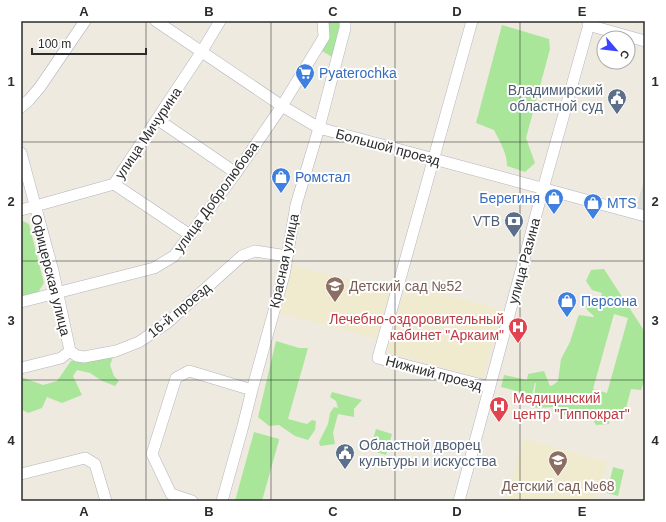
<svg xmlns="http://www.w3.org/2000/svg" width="666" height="522" font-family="Arial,sans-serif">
  <rect width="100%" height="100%" fill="#eeeadf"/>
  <path fill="#f0eace" d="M 292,266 L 390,289 L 377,339 L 280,313 Z
    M 406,284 L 502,310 L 483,378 L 387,352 Z
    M 524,439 L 607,462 L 597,501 L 506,501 Z"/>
  <path fill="#a9e69a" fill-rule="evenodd" d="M 328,21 L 341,21 L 332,57 L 322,51 L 329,35 Z
    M 502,25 L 549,39 L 550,49 L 526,138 L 535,163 L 525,172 L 507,166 C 507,153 500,142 494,130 L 476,123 Z
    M 21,220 L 29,224 L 44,283 L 37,294 L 21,298 Z
    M 604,269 L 645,332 L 645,379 L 641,390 L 631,389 L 625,412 L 610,416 L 609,424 L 596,425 L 589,413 L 567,415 L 559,414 L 557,407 L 532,408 L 536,383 L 535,383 L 532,395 L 501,387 L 504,375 L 527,380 L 528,374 L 544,371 L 550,386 L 553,385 L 558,381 L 561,359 L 570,342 L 578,317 L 579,315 L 593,317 L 594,316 L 587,310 L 586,305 L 589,302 L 599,304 L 602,293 L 592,290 L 586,281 L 591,270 ZM 614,314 L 628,318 L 607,393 L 593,389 Z
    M 276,341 L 299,348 L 308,348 L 288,419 L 307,424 L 312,420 L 316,421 L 315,430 L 308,440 L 295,436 L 279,425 L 269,426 L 258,417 Z
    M 110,355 L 113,357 L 110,365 L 114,376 L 119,381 L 115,386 L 102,381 L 90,373 L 77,370 L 73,376 L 82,395 L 62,403 L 47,397 L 42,408 L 28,413 L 21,409 L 21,377 L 43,385 L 57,381 L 71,361 L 93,359 Z
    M 332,392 L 362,400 L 354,409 L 354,417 L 338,414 L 333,433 L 335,444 L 320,446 L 319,442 L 328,424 L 330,413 L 334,407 L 338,408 L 336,401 L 330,397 Z
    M 376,429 L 392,434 L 386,455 L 370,450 Z
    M 254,432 L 279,439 L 279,440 L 262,501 L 235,501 Z
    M 613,467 L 624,470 L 618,496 L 607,493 Z"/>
  <path fill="#dedcd6" d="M 645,176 L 645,212 L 636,209 Z"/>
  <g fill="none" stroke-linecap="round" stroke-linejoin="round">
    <defs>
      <path id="minor" d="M 156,21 L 282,106 L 319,128 L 645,216
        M 472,21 L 378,358 L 490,387
        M 588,25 L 645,41
        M 21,107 L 29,100 L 40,87 L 85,21
        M 157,119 L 236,173
        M 21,153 L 53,271 L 70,351
        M 114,184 L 190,235
        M 21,210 L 114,184 L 202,51 L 220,21
        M 21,302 L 154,268 L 174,256 L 236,173 L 282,106 L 324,37 L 323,21
        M 70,351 L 77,356 L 84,357 L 116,351 L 139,342 L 167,323 L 242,256 L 255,251 L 287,256
        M 21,368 L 61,358 L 70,351
        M 21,474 L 85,458 L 95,464 L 106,501
        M 192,501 L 171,494 L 152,454 L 176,378 L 189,371 L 252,390
        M 222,501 L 243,426 L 252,390 L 284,275 L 296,205 L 319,128 L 345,28 L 345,21
        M 459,501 L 543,189 L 590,21"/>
    </defs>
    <use href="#minor" stroke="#b2b3c0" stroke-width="12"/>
    <use href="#minor" stroke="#fff" stroke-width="11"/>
  </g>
  <path fill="none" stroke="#2c2c2c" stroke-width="1" stroke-opacity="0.55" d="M 146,21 L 146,501M 271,21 L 271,501M 395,21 L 395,501M 520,21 L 520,501M 21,142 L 645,142M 21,261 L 645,261M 21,380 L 645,380"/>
  <defs>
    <symbol id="supermarket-pin" viewBox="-11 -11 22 30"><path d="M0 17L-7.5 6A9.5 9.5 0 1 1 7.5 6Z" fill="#3f7fe0" stroke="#fff"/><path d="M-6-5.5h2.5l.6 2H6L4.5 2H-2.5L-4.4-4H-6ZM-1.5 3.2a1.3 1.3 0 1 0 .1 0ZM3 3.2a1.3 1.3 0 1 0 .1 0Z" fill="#fff"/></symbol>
    <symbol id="civic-pin" viewBox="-11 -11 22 30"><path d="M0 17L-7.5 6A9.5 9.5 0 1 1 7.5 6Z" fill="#5c6f8a" stroke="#fff"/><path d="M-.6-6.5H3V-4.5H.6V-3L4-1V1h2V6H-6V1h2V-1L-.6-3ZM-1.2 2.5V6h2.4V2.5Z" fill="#fff"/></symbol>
    <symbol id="shop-pin" viewBox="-11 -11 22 30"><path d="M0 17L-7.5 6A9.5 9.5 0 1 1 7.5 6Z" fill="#3f7fe0" stroke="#fff"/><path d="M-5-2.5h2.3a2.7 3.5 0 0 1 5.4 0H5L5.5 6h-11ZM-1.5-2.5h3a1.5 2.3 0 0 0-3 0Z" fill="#fff"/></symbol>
    <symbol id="bank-pin" viewBox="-11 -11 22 30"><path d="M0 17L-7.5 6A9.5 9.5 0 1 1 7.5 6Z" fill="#5c6f8a" stroke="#fff"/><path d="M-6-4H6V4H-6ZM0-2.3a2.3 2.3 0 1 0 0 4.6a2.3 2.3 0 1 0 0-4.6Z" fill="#fff"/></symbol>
    <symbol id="school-pin" viewBox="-11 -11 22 30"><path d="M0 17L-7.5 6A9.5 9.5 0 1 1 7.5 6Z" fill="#8d6e63" stroke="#fff"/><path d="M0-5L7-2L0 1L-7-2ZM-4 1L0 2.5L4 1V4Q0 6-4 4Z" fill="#fff"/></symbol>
    <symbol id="hospital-pin" viewBox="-11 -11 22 30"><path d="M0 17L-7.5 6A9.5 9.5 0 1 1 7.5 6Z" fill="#e0444e" stroke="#fff"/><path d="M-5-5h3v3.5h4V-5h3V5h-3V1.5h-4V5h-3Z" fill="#fff"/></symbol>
  </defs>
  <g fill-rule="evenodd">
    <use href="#supermarket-pin" x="294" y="62" width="22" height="30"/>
    <use href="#civic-pin" x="606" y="87" width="22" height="30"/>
    <use href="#shop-pin" x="270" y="166" width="22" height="30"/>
    <use href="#shop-pin" x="543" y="187" width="22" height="30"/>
    <use href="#shop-pin" x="582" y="192" width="22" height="30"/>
    <use href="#bank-pin" x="503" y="210" width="22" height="30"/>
    <use href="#school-pin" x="324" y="275" width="22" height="30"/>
    <use href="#shop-pin" x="556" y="290" width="22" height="30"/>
    <use href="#hospital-pin" x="507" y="316" width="22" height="30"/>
    <use href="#hospital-pin" x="488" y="395" width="22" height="30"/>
    <use href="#civic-pin" x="334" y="442" width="22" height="30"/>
    <use href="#school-pin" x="547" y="449" width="22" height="30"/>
  </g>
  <g text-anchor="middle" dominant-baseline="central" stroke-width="4" stroke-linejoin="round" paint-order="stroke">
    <g font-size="14" fill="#366cbe" stroke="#fff" text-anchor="start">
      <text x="319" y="73">Pyaterochka</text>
      <text x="295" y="177">Ромстал</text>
      <text x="540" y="198" text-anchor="end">Берегиня</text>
      <text x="607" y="203">MTS</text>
      <text x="581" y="301">Персона</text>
    </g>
    <g font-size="14" fill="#4e5e75" stroke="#fff" text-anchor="end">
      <text x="603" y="90">Владимирский<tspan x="603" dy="16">областной суд</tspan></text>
      <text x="500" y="221">VTB</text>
      <text x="359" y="445" text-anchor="start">Областной дворец<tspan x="359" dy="16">культуры и искусства</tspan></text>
    </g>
    <g font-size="14" fill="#2c2c2c" stroke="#fff">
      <text transform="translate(148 133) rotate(-56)">улица Мичурина</text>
      <text transform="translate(388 147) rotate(15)">Большой проезд</text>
      <text transform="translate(216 197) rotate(-54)">улица Добролюбова</text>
      <text transform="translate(284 261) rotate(-78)">Красная улица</text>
      <text transform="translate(524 261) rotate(-75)">улица Разина</text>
      <text transform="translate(51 275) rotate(76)">Офицерская улица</text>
      <text transform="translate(179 310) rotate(-40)">16-й проезд</text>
      <text transform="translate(434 373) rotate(15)">Нижний проезд</text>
    </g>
    <g font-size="14" fill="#785e54" stroke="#fff" text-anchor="start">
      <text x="349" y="286">Детский сад №52</text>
      <text x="558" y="486" text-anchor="middle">Детский сад №68</text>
    </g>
    <g font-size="14" fill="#be3a42" stroke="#fff" text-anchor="end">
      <text x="504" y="319">Лечебно-оздоровительный<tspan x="504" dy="16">кабинет "Аркаим"</tspan></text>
      <text x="513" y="398" text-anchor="start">Медицинский<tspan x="513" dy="16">центр "Гиппократ"</tspan></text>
    </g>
  </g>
  <rect width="666" height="522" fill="none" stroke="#ffffff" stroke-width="44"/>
  <g transform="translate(616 50) rotate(118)"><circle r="19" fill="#ffffff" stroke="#ababab"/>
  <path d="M0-3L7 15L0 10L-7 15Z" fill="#3b45ff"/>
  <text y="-6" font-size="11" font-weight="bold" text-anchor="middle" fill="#2c2c2c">С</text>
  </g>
  <path d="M32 48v6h114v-6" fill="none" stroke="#2c2c2c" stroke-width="2"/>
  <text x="38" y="48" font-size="12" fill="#2c2c2c" stroke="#ffffff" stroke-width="3" paint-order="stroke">100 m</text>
  <rect x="22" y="22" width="622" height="478" fill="none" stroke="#2c2c2c" stroke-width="1.5"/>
  <g font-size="13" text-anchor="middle" font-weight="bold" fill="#2c2c2c">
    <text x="84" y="16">A</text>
    <text x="209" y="16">B</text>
    <text x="333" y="16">C</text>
    <text x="457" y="16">D</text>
    <text x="582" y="16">E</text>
    <text x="11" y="86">1</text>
    <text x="655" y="86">1</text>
    <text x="11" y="206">2</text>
    <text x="655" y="206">2</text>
    <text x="11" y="325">3</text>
    <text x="655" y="325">3</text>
    <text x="11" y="445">4</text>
    <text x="655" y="445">4</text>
    <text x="84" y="516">A</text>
    <text x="209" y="516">B</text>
    <text x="333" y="516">C</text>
    <text x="457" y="516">D</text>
    <text x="582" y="516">E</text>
  </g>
</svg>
